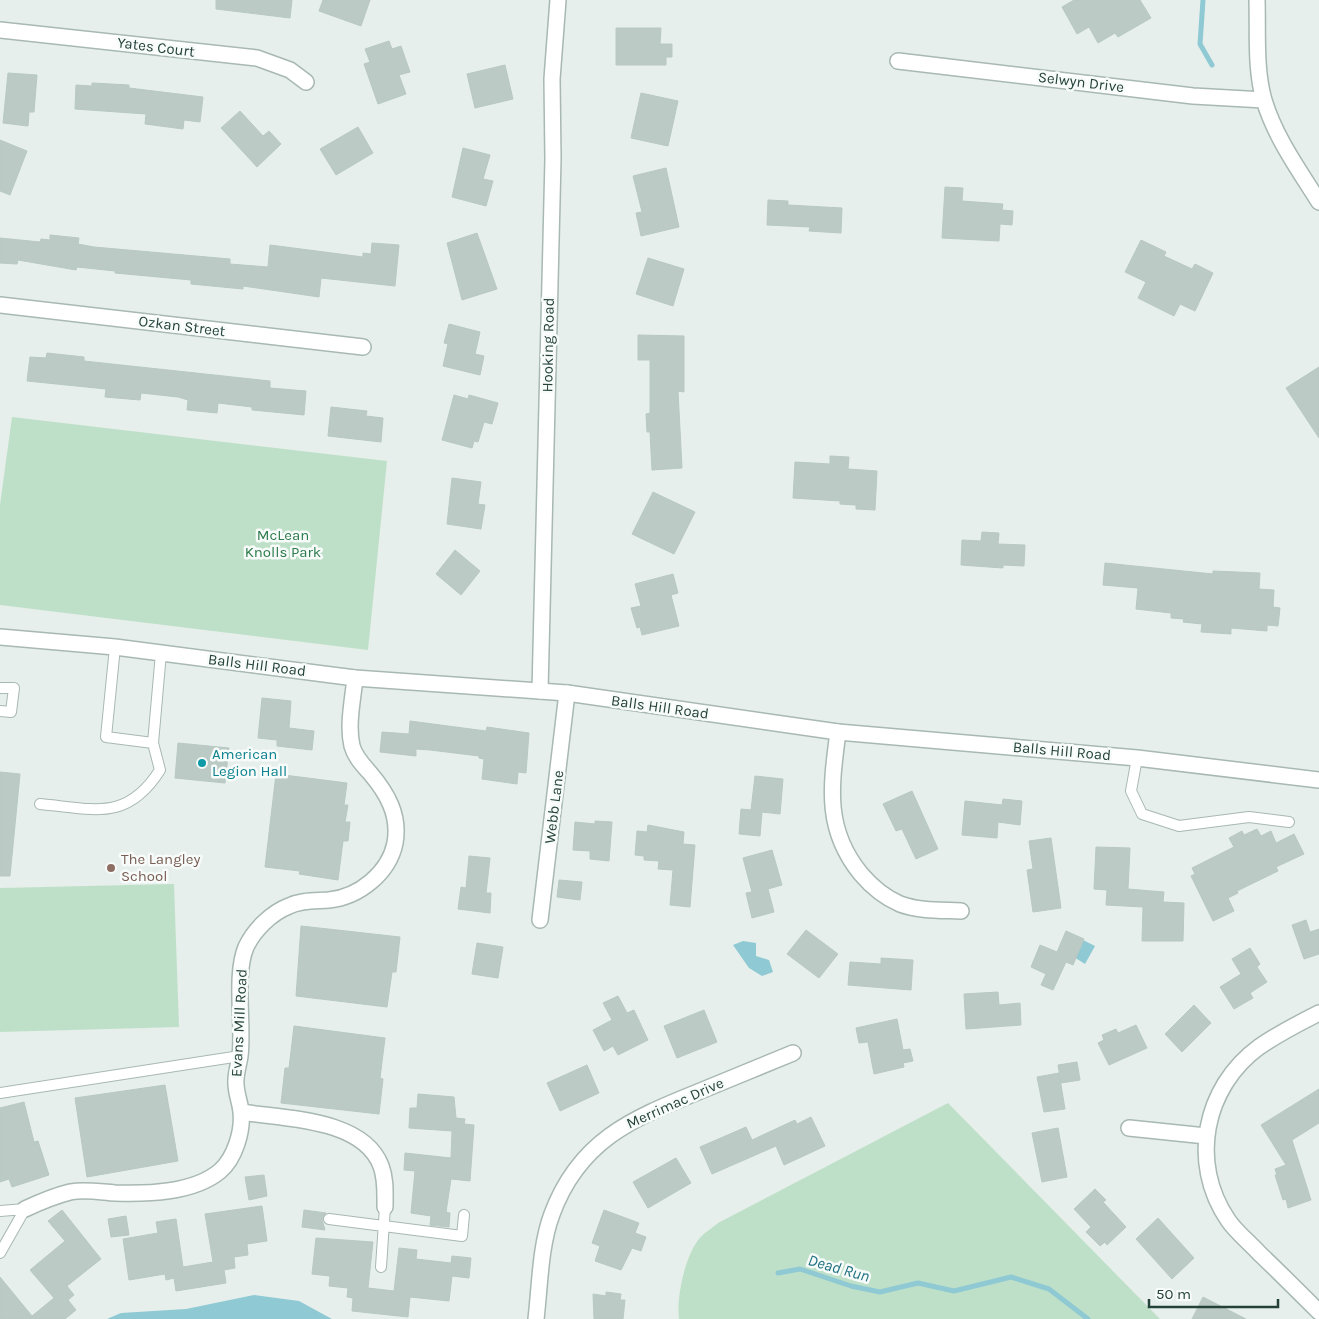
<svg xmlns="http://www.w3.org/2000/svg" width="1319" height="1319" font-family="Karla,sans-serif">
  <rect width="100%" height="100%" fill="#e6efeb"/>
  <path fill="#bfe0c8" d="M 12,417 L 387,461 L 368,650 L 0,605 L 0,505 Z
    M 174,884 L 179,1027 L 0,1032 L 0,888 Z
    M 948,1103 L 1160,1319 L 679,1319 C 676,1298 685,1256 699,1239 C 704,1233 712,1228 718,1223 Z"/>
  <path fill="#8ec9d4" d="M 1083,940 L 1095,946 L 1085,964 L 1074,957 Z
    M 743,941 L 756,943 L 756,956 L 769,960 L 773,972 L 762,976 L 749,968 L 733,945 Z
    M 254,1295 L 299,1301 L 332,1319 L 107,1319 L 121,1313 L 186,1309 Z"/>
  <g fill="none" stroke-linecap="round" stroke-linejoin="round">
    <path stroke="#8ec9d4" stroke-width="5" d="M 1203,0 L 1200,44 L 1212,65
      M 778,1273 L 800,1269 L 851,1286 L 880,1292 L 918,1283 L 954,1291 L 1011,1277 L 1049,1289 L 1088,1319"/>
  </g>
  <path fill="#bbcac4" stroke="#b8c9c2" d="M 216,0 L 292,0 L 290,18 L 216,9 Z
    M 323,0 L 370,0 L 361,26 L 319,11 Z
    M 1074,0 L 1140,0 L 1151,18 L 1118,37 L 1115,33 L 1098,43 L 1089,27 L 1077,34 L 1062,7 Z
    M 616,28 L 661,28 L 660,44 L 672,44 L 672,57 L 666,57 L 666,65 L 616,65 Z
    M 389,41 L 392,49 L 401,46 L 410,72 L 399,75 L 406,94 L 378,104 L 364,64 L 370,62 L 365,49 Z
    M 505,65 L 513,99 L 475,108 L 467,74 Z
    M 8,73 L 37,75 L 34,112 L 29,112 L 28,126 L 3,123 Z
    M 92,83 L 129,85 L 129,88 L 203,97 L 200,122 L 184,120 L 183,129 L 145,124 L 146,114 L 75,109 L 76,85 L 92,86 Z
    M 641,93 L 678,101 L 668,146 L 631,138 Z
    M 240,111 L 263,136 L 269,131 L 281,144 L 257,167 L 221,128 Z
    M 358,127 L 373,153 L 336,175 L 320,149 Z
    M 0,140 L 27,151 L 10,195 L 0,191 Z
    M 463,148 L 490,155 L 483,179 L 493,181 L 486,206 L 452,197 Z
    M 666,168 L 679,227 L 641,236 L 636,213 L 642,212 L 633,176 Z
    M 945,187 L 963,188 L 962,201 L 1003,204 L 1002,210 L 1013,211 L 1012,225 L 1000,224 L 999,241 L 942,238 Z
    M 768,200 L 788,201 L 788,205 L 842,208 L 841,233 L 809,231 L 810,227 L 767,225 Z
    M 477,233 L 497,289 L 462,300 L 447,243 Z
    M 50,235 L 79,238 L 78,244 L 94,247 L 230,259 L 230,264 L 268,267 L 270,245 L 363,257 L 363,253 L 371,254 L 372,243 L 399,245 L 395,286 L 321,278 L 319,297 L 243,286 L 243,289 L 191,284 L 191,280 L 115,273 L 115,271 L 77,267 L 76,270 L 18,260 L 17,264 L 0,263 L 0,238 L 40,242 L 41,239 L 50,240 Z
    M 1141,240 L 1166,252 L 1164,256 L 1192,269 L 1195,264 L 1213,273 L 1195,311 L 1180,304 L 1174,316 L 1138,298 L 1146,282 L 1125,272 Z
    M 648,258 L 684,269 L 673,306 L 636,294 Z
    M 449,324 L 480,332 L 475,354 L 484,356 L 480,375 L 443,366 L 448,344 L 444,343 Z
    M 638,335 L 684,336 L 684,392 L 678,391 L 682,468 L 652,470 L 650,432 L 647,432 L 646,414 L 650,413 L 650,360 L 638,360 Z
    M 47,353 L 84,357 L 84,361 L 270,381 L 270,388 L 306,391 L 304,415 L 252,410 L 252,407 L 218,403 L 217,413 L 187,410 L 188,400 L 178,397 L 141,393 L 140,400 L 105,397 L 106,389 L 27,381 L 30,357 L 46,358 Z
    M 1319,367 L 1319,438 L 1286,388 Z
    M 454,395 L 468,399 L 469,395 L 498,403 L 492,424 L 484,422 L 478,442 L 474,441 L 472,448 L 442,440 Z
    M 331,407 L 367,411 L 366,416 L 383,418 L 381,442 L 328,436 Z
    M 830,456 L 849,457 L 848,469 L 877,471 L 875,510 L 856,509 L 856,505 L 840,504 L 840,501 L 793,498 L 795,462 L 830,464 Z
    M 452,478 L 481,482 L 478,504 L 485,505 L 481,529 L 447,524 Z
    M 653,492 L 695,512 L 674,554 L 632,534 Z
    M 982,532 L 999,533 L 998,544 L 1025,545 L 1024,566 L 1003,565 L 1003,568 L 961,565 L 962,540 L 981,541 Z
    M 455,550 L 480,571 L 461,595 L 436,574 Z
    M 1105,563 L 1213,574 L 1213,571 L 1260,573 L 1259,589 L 1274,590 L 1273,607 L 1280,608 L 1278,626 L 1267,625 L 1267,631 L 1231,628 L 1231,634 L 1201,632 L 1202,624 L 1183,622 L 1184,619 L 1171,618 L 1171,613 L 1136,609 L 1138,588 L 1103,585 Z
    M 673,574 L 678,593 L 671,595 L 679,626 L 642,635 L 640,627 L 637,628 L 631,608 L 641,606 L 635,584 Z
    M 262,698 L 291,701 L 289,728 L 314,731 L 312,750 L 277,746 L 277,740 L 258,738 Z
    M 410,721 L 486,731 L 487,727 L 529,733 L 526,773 L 518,772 L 517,784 L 482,779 L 484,759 L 479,758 L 479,756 L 430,750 L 416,749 L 416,756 L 380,752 L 382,732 L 409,734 Z
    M 178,743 L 229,748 L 225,783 L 175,778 Z
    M 0,772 L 20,774 L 10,876 L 0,876 Z
    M 276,774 L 347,783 L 344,805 L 348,805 L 345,822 L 350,822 L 348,841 L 343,841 L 338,880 L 299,874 L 300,871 L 265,867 Z
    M 755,776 L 783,779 L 780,814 L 762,812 L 760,836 L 739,834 L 741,809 L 751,810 Z
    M 912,791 L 938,849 L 916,859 L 902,829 L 896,831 L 883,804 Z
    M 1003,799 L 1022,801 L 1020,825 L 998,822 L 997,838 L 962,835 L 965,801 L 1002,805 Z
    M 595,821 L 612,822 L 609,861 L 590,859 L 590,851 L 573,850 L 575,822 L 595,824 Z
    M 648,825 L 684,832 L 683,844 L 695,845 L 690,907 L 670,905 L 673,870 L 658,869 L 659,861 L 644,860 L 644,856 L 635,855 L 637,831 L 647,832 Z
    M 1257,829 L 1261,836 L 1271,831 L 1276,843 L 1294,834 L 1304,854 L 1276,867 L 1278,871 L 1237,891 L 1238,893 L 1228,898 L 1234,911 L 1213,921 L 1191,876 L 1195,874 L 1192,868 L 1234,847 L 1229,838 L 1242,831 L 1244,835 Z
    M 1051,838 L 1061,908 L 1033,912 L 1027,870 L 1033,869 L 1029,841 Z
    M 1096,847 L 1130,848 L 1128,889 L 1164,892 L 1163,902 L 1184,903 L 1183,941 L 1142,941 L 1143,907 L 1106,905 L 1107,890 L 1094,889 Z
    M 772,850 L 782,885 L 768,889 L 774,912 L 752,918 L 746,893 L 752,892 L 743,858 Z
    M 469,856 L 490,858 L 486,893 L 491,893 L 490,913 L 458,909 L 461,887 L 466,888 Z
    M 559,880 L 582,882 L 580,900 L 557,897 Z
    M 1306,920 L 1310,932 L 1319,929 L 1319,954 L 1304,959 L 1292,925 Z
    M 301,926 L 400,937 L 396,972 L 392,972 L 387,1007 L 296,996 Z
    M 806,930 L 838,954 L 819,978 L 787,954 Z
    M 1066,931 L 1084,939 L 1073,965 L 1066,962 L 1053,990 L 1041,985 L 1046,974 L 1031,967 L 1040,945 L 1057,952 Z
    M 477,943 L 503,947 L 498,978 L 472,974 Z
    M 1250,948 L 1260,964 L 1257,967 L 1267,982 L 1250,993 L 1253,998 L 1234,1009 L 1220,987 L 1241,974 L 1232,959 Z
    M 881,958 L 913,960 L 911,990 L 848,985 L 850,962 L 881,964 Z
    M 998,992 L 999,1005 L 1020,1003 L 1021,1025 L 966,1029 L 964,994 Z
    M 618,996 L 627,1013 L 634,1010 L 648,1040 L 618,1055 L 613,1046 L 604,1051 L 593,1030 L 612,1020 L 603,1003 Z
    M 1194,1005 L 1211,1023 L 1182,1052 L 1165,1034 Z
    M 704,1010 L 717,1042 L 677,1058 L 664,1026 Z
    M 897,1019 L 903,1050 L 910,1049 L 913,1061 L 903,1063 L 904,1067 L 874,1074 L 868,1042 L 859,1043 L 856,1028 Z
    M 1136,1025 L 1147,1048 L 1109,1065 L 1098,1043 L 1104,1040 L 1102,1035 L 1116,1029 L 1118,1033 Z
    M 294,1026 L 385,1038 L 380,1078 L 383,1079 L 379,1114 L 281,1103 L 285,1068 L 289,1068 Z
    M 1077,1062 L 1080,1080 L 1061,1083 L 1058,1065 Z
    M 587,1065 L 599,1093 L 560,1111 L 547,1083 Z
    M 1059,1073 L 1065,1109 L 1044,1112 L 1037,1077 Z
    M 165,1085 L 178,1161 L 87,1177 L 75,1098 Z
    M 1319,1089 L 1319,1123 L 1292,1140 L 1311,1200 L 1288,1208 L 1286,1199 L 1283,1200 L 1275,1175 L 1277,1175 L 1275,1169 L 1286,1165 L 1261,1125 Z
    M 418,1094 L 454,1097 L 456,1118 L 465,1119 L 464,1124 L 474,1125 L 470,1181 L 451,1179 L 446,1212 L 450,1213 L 449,1227 L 430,1225 L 431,1216 L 411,1213 L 415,1171 L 404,1170 L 405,1153 L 451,1158 L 452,1131 L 409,1128 L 410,1108 L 417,1108 Z
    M 24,1102 L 34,1142 L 38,1141 L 49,1175 L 12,1187 L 9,1179 L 0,1182 L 0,1108 Z
    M 811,1117 L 825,1146 L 784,1165 L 776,1146 L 712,1174 L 700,1147 L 746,1127 L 752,1140 L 795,1120 L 797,1124 Z
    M 1058,1128 L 1067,1177 L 1042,1182 L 1032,1133 Z
    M 676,1158 L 691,1183 L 648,1208 L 633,1182 Z
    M 264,1175 L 267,1196 L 249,1200 L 245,1177 Z
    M 1095,1189 L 1106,1200 L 1103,1202 L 1126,1227 L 1107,1245 L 1105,1242 L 1100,1246 L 1086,1232 L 1091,1227 L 1074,1209 Z
    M 262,1206 L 267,1241 L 247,1244 L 248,1255 L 234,1257 L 235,1268 L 224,1270 L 226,1283 L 176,1291 L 174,1278 L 166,1280 L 165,1274 L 129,1280 L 123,1239 L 158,1233 L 156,1222 L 176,1219 L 183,1267 L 213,1262 L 205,1214 Z
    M 62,1210 L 101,1259 L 67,1286 L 74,1295 L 68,1300 L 76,1310 L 65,1319 L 0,1319 L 0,1277 L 32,1316 L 54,1298 L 30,1270 L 65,1241 L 48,1221 Z
    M 304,1210 L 326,1213 L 322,1219 L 325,1230 L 302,1227 Z
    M 604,1210 L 639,1223 L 635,1233 L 646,1237 L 641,1251 L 632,1248 L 621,1270 L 595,1261 L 600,1246 L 592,1243 Z
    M 126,1216 L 129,1235 L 111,1237 L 108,1219 Z
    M 1158,1218 L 1194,1258 L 1172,1279 L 1136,1239 Z
    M 316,1238 L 373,1242 L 368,1288 L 394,1291 L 399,1248 L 417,1250 L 416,1259 L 451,1263 L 452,1256 L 471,1258 L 469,1278 L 452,1276 L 449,1301 L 410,1297 L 408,1317 L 352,1311 L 353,1298 L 347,1297 L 348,1288 L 329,1286 L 330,1276 L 312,1274 Z
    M 606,1292 L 621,1294 L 620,1300 L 625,1300 L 623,1319 L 594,1319 L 593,1294 L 606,1296 Z
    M 1203,1297 L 1246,1319 L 1192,1319 Z"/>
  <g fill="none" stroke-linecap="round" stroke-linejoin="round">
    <defs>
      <path id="service" d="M 115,647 L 106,737 L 153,743 L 161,653
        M 0,688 L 14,688 L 11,712 L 0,711
        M 1137,758 L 1131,791 L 1142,814 L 1179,826 L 1249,817 L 1289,822
        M 40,804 C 94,809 127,822 160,770 L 153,743
        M 0,1093 L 240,1056
        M 0,1211 L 25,1209
        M 329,1219 L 462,1236 L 464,1215
        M 0,1253 L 25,1209
        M 381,1267 L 385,1207"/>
      <path id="minor" d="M 1257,0 C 1258,32 1255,69 1264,100 C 1275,137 1299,170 1319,202
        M 0,30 L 257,58 L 290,70 L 306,82
        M 898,61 L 1193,96 L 1264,100
        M 0,305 L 363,347
        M 540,691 L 553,159 L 552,79 L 558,0
        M 838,732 C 831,786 824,829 861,874 C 872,887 884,897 900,904 C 919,911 941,910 961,911
        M 540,920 L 567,693
        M 1319,1013 C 1299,1023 1278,1034 1259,1047 C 1204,1087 1189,1163 1228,1220 C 1236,1232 1249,1242 1259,1253 C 1279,1272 1299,1292 1319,1312
        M 241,1112 C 284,1119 363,1118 381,1166 C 386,1179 385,1193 385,1207
        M 1129,1128 L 1206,1136
        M 25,1209 C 40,1202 54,1196 70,1192 C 85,1189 100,1192 115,1193 C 148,1194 194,1193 220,1171 C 235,1158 243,1131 241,1112 C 240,1101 235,1091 236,1080 C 236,1072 239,1064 240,1056 C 244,1024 234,976 246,947 C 254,930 271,913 289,906 C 301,900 315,901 329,900 C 359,897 389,873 395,843 C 400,815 387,793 370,773 C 363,765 355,757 352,746 C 347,725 353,699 355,678
        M 536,1319 C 540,1285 540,1246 552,1214 C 579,1141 631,1119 698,1092 C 730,1079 761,1066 793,1053"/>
      <path id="tertiary" d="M 0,637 L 115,647 L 355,678 L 567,693 L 838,732 L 1137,758 L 1319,780"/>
    </defs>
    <use href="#service" stroke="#a8b8b2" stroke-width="12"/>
    <use href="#minor" stroke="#a8b8b2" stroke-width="18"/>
    <use href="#tertiary" stroke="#a8b8b2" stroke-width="18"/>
    <use href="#service" stroke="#fff" stroke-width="10"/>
    <use href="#minor" stroke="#fff" stroke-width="15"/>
    <use href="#tertiary" stroke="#fff" stroke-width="15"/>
  </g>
  <circle fill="#0f9aa8" stroke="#f7fbf9" stroke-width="2" cx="202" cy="763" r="5"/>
  <circle fill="#8d6e63" stroke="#f7fbf9" stroke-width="2" cx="111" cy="868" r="5"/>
  <g text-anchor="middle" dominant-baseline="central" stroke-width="5" stroke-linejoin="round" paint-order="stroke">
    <g font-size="15" fill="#24423a" stroke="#f7fbf9">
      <text transform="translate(156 47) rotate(7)">Yates Court</text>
      <text transform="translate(1081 82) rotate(7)">Selwyn Drive</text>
      <text transform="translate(182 326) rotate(7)">Ozkan Street</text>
      <text transform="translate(548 345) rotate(-89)">Hooking Road</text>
      <text transform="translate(257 665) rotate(7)">Balls Hill Road</text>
      <text transform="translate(660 707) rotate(8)">Balls Hill Road</text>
      <text transform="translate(1062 751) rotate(5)">Balls Hill Road</text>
      <text transform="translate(554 807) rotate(-83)">Webb Lane</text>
      <text transform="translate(239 1023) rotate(-87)">Evans Mill Road</text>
      <text transform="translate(675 1103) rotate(-24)">Merrimac Drive</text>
    </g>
    <g font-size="15" fill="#2d7a4b" stroke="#f7fbf9">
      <text x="283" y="535">McLean<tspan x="283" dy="17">Knolls Park</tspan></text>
    </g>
    <g font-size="15" fill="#0d838f" stroke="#f7fbf9" text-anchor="start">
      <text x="212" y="754">American<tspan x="212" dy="17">Legion Hall</tspan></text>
    </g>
    <g font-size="15" fill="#785e54" stroke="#f7fbf9" text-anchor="start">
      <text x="121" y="859">The Langley<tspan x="121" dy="17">School</tspan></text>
    </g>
    <g font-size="16" font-style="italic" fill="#1c6f80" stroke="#f7fbf9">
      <text transform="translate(839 1268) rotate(16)">Dead Run</text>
    </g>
  </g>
  <path d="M1149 1299v8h129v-8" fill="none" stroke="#24423a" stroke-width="2.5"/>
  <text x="1156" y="1299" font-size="15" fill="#24423a" stroke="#f7fbf9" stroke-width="4" paint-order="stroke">50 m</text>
</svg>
